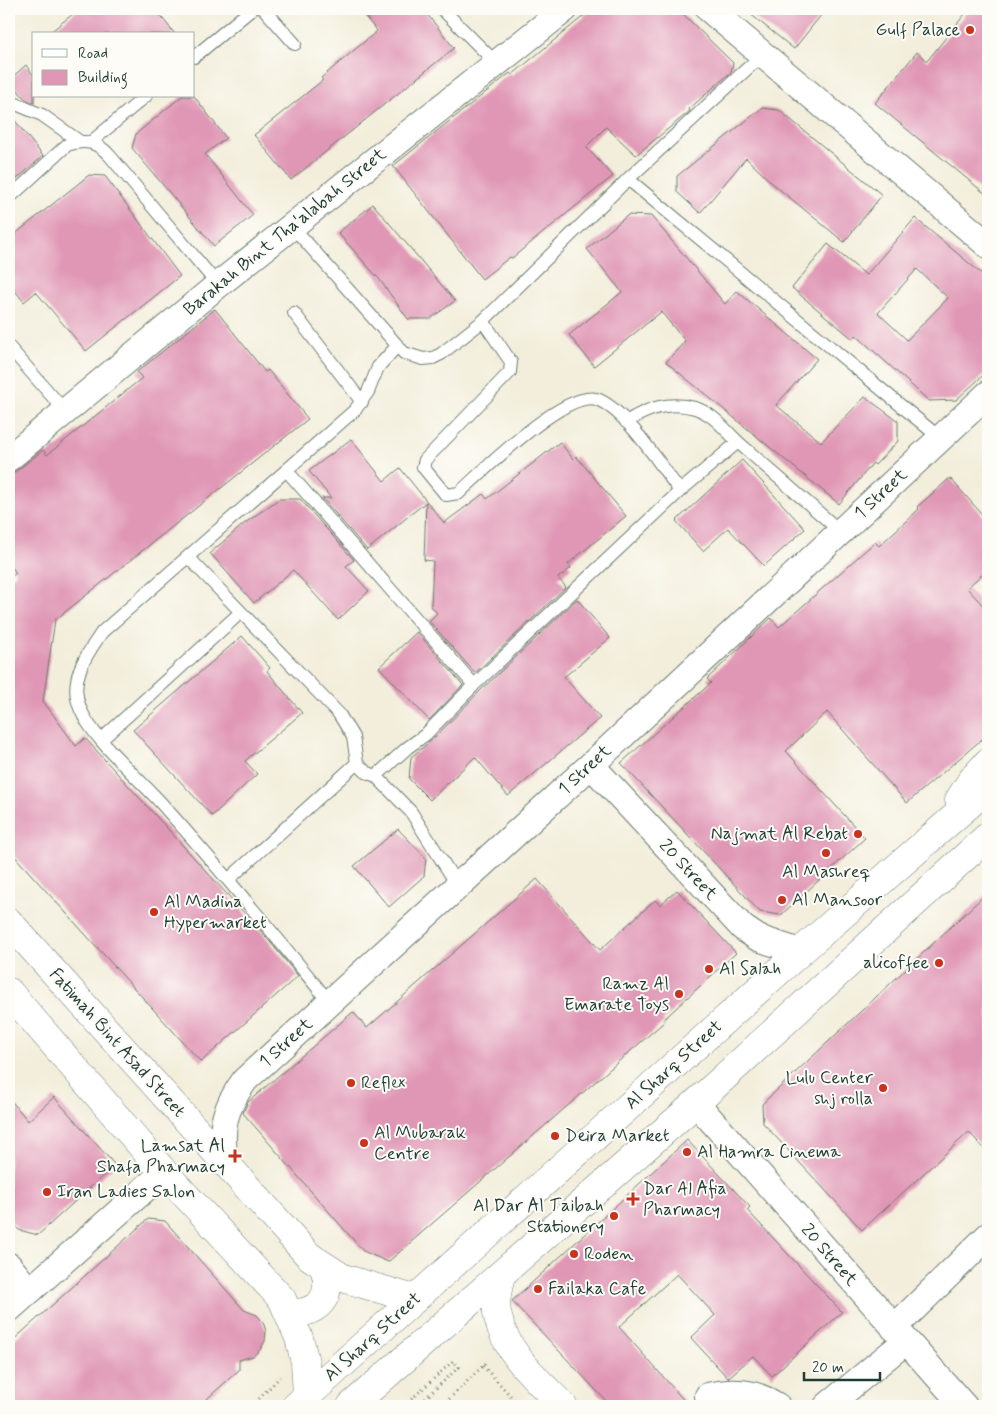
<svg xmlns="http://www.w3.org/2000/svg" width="997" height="1415" font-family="Mynerve,sans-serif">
  <rect width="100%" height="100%" fill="#fdfcf7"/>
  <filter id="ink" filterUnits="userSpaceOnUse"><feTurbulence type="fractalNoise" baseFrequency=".02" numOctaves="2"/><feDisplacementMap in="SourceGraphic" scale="10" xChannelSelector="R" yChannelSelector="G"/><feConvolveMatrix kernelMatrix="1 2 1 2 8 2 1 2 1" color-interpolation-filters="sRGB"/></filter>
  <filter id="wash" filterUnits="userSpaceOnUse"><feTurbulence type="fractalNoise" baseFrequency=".0096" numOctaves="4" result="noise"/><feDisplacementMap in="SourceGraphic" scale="20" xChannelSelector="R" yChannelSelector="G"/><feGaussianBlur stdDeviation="1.12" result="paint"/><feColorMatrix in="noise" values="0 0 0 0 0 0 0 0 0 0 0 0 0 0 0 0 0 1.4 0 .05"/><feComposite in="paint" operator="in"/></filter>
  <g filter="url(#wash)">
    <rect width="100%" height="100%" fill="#f3eedb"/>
    <g id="blocks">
      <path fill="#e097b5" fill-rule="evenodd" d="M 79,9 L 155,9 L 175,34 L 48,34 Z
        M 359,9 L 423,9 L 454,48 L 291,180 L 254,135 L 323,80 L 321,78 L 377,31 Z
        M 592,9 L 678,9 L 733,63 L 731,72 L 689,109 L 690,111 L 636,155 L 606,127 L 586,147 L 613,176 L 512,258 L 510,257 L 482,279 L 393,166 L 510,73 L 512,75 Z
        M 744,9 L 826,9 L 794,49 Z
        M 969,9 L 988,9 L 988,196 L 875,103 L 917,52 L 927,61 Z
        M 26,65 L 34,76 L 34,103 L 25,99 L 9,80 Z
        M 182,96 L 194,96 L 226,138 L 205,154 L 253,215 L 214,246 L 132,148 L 136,134 Z
        M 762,108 L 779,110 L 882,195 L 844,242 L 773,184 L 746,158 L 700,213 L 677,192 L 677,176 Z
        M 9,113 L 43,156 L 9,186 Z
        M 89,175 L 105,176 L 180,276 L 86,351 L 36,292 L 24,302 L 9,283 L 9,239 Z
        M 373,204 L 455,301 L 430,319 L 408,319 L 380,280 L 338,233 Z
        M 628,215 L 651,216 L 725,304 L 737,291 L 817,359 L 776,405 L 821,442 L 865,397 L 898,421 L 898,441 L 875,465 L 873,463 L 839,504 L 666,362 L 685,341 L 661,312 L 594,366 L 569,335 L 622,292 L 587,249 Z
        M 915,218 L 988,279 L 988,371 L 956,400 L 929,401 L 856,335 L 853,339 L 792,288 L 828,244 L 866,275 ZM 917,269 L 948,298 L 907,340 L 878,313 Z
        M 215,309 L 265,372 L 268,370 L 308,419 L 55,620 L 43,701 L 76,746 L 85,738 L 266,937 L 298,976 L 201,1062 L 9,850 L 9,579 L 16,573 L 9,563 L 9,477 L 43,450 L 47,455 L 142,378 L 137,372 Z
        M 351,439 L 384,481 L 400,468 L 444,523 L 483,494 L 487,499 L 560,442 L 573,459 L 576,456 L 626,516 L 568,564 L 571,568 L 558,578 L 566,587 L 475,673 L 429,621 L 437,613 L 431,606 L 433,561 L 424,560 L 426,502 L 367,550 L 322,498 L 331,498 L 309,471 Z
        M 742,460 L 805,529 L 764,566 L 728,528 L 703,551 L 676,521 Z
        M 950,478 L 988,521 L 988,569 L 967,588 L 988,611 L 988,734 L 907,803 L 827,712 L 786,751 L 865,838 L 781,915 L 760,912 L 621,763 L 711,683 L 707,679 L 771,618 L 779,627 L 875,542 L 879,546 L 919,509 L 917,507 Z
        M 279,499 L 300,499 L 354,560 L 346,566 L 369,591 L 338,620 L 293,570 L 254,603 L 210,553 L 245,523 Z
        M 577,599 L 610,638 L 564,677 L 600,718 L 508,796 L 475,757 L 430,800 L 409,779 L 411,757 L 431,741 L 480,691 Z
        M 417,632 L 463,685 L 429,720 L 379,667 Z
        M 242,636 L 270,668 L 267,671 L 302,713 L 245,761 L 257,774 L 212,816 L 133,730 Z
        M 398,829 L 426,858 L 424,876 L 389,907 L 354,866 Z
        M 537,879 L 600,950 L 655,900 L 660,905 L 677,890 L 736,953 L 663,1020 L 664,1022 L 388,1262 L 363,1251 L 243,1113 L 245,1108 L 248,1102 L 353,1012 L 367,1028 Z
        M 988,892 L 988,1153 L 969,1132 L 862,1230 L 763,1123 L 762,1104 Z
        M 54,1097 L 115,1165 L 38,1235 L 19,1230 L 9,1219 L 9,1098 L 28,1121 Z
        M 687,1140 L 750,1207 L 747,1210 L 842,1312 L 772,1376 L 753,1356 L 728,1378 L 691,1338 L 715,1315 L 677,1274 L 619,1327 L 689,1406 L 611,1406 L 512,1301 Z
        M 148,1219 L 165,1221 L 244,1310 L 257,1315 L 263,1322 L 266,1331 L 265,1341 L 260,1350 L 253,1356 L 239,1360 L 239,1370 L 199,1406 L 9,1406 L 9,1344 Z"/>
    </g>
  </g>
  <g filter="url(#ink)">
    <use href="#blocks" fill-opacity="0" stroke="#697b6e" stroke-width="1"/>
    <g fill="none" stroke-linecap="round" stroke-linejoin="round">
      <defs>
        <path id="lane" d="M 264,9 L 295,44
          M 442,9 L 497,64
          M 194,57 L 252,9
          M 9,101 L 42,115 L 79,141
          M 91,142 L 146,96
          M 628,179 L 940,438
          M 9,198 L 67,145 C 85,139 97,141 110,156 L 218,285
          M 292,226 L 404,353 L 423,359 L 433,358 L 441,354 L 483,321 L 628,179 L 763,54
          M 294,313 L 362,402
          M 483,321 L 511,362 L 510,372 L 425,460 L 423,467 L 446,495 L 459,493 C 482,472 568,386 599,400 C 628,413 660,465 680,491
          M 9,347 L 65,411
          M 626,422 C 648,408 669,401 695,408 C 714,414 725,430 739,443 C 773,473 807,502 841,532
          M 287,471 L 474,685
          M 188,557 L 339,714 L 353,737 L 357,763 L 229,879
          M 101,740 L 241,612
          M 357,763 L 366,772 L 376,776 L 407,748 L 425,735 L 474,685 L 680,491 L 738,442
          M 376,776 L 411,812 L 458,886
          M 330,1003 C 275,935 219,868 161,803 C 138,777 92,739 80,708 C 68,679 87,654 102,632 L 355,410 L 368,392 L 378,367 L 397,346"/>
        <path id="street" d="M 709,9 L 988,245
          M 9,458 L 218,285 L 565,9
          M 591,765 L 743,928 L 758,938 L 800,952
          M 696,1103 L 964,1406
          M 226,1165 C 219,1129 223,1110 245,1080 L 591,765 L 988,394
          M 9,1266 L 29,1291
          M 9,1309 L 164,1172
          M 894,1328 L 988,1236
          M 708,1396 C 734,1390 755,1392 777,1406
          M 827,1406 L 906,1341"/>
        <path id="secondary" d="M 9,922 L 309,1256 L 343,1278 L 414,1299
          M 9,992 L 164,1172 L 282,1299 L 299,1338 L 305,1362 L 307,1396
          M 501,1275 C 498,1289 494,1303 498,1317 C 505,1353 539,1381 563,1406
          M 290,1314 C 319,1313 334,1296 324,1268"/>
        <path id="primary" d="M 959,800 L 971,781 L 988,762
          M 296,1406 L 800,952 L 988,788
          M 351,1406 L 696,1103 L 988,836"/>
      </defs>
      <use href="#lane" stroke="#697b6e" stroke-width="14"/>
      <use href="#street" stroke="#697b6e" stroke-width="28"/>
      <use href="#secondary" stroke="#697b6e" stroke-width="29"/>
      <use href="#primary" stroke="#697b6e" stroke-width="29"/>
      <path stroke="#697b6e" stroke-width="3" stroke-dasharray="1 4" stroke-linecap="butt" d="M 483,1366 L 520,1406
        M 252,1406 L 280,1377
        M 265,1406 L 270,1401
        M 404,1406 L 453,1361 L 459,1367 L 417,1406
        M 442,1406 L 488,1361"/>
      <use href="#lane" stroke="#fff" stroke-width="12"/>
      <use href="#street" stroke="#fff" stroke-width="26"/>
      <use href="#secondary" stroke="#fff" stroke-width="28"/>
      <use href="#primary" stroke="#fff" stroke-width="28"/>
    </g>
  </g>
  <g fill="#c8321e" stroke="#fdfcf7" stroke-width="2">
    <circle cx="970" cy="30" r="5"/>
    <circle cx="858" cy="834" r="5"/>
    <circle cx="826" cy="853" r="5"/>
    <circle cx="782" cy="900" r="5"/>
    <circle cx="154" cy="912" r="5"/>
    <circle cx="939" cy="963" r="5"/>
    <circle cx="709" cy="969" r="5"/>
    <circle cx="679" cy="994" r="5"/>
    <circle cx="351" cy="1083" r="5"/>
    <circle cx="883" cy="1088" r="5"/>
    <circle cx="555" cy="1136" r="5"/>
    <circle cx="364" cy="1143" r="5"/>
    <circle cx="687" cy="1152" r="5"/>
    <path d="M232.5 1148.5h5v5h5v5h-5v5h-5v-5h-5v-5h5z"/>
    <circle cx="47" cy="1192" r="5"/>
    <path d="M630.5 1191.5h5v5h5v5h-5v5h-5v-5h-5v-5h5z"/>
    <circle cx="614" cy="1216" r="5"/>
    <circle cx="574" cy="1254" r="5"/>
    <circle cx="538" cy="1289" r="5"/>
  </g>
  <g text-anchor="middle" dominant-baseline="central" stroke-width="4" stroke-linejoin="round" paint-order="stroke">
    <g font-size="18" fill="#1f3d34" stroke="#fdfcf7" text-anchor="start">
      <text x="960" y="30" text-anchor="end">Gulf Palace</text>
      <text x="848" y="834" text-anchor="end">Najmat Al Rebat</text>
      <text x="826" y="872" text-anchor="middle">Al Mashreq</text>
      <text x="792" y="900">Al Mansoor</text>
      <text x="164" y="902">Al Madina<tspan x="164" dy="21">Hypermarket</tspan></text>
      <text x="929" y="963" text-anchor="end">alicoffee</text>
      <text x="719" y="969">Al Salah</text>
      <text x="669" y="984" text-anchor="end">Ramz Al<tspan x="669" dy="21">Emarate Toys</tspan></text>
      <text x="873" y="1078" text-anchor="end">Lulu Center<tspan x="873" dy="21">shj rolla</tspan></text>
      <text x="361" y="1083">Reflex</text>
      <text x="374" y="1133">Al Mubarak<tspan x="374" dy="21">Centre</tspan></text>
      <text x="565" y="1136">Deira Market</text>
      <text x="225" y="1146" text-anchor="end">Lamsat Al<tspan x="225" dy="21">Shafa Pharmacy</tspan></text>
      <text x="697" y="1152">Al Hamra Cinema</text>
      <text x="643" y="1189">Dar Al Afia<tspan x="643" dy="21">Pharmacy</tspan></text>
      <text x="57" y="1192">Iran Ladies Salon</text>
      <text x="604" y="1206" text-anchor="end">Al Dar Al Taibah<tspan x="604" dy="21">Stationery</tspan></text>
      <text x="584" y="1254">Roden</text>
      <text x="548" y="1289">Failaka Cafe</text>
    </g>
    <g font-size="18" fill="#1f3d34" stroke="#fdfcf7">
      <text transform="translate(285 232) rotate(-39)">Barakah Bint Tha'alabah Street</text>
      <text transform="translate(881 494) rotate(-43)">1 Street</text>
      <text transform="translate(585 770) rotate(-43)">1 Street</text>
      <text transform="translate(688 870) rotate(47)">20 Street</text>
      <text transform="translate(117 1043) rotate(48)">Fatimah Bint Asad Street</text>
      <text transform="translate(286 1043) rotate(-42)">1 Street</text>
      <text transform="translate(674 1065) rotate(-42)">Al Sharq Street</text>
      <text transform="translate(829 1255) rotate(49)">20 Street</text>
      <text transform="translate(373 1337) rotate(-42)">Al Sharq Street</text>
    </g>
  </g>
  <rect width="997" height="1415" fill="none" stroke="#fdfcf7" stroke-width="30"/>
  <rect x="32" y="32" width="162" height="65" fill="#fdfcf7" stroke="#a4b0a9"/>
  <rect x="42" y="49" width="25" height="8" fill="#ffffff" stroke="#a4b0a9"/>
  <text x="78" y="58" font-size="15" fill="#1f3d34">Road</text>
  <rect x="42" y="70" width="25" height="15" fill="#e097b5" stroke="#a4b0a9"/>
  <text x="78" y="82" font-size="15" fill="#1f3d34">Building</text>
  <path d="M804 1372v8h76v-8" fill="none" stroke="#1f3d34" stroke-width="2.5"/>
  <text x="812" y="1372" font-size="15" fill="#1f3d34" stroke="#fdfcf7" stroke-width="4" paint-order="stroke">20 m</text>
</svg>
